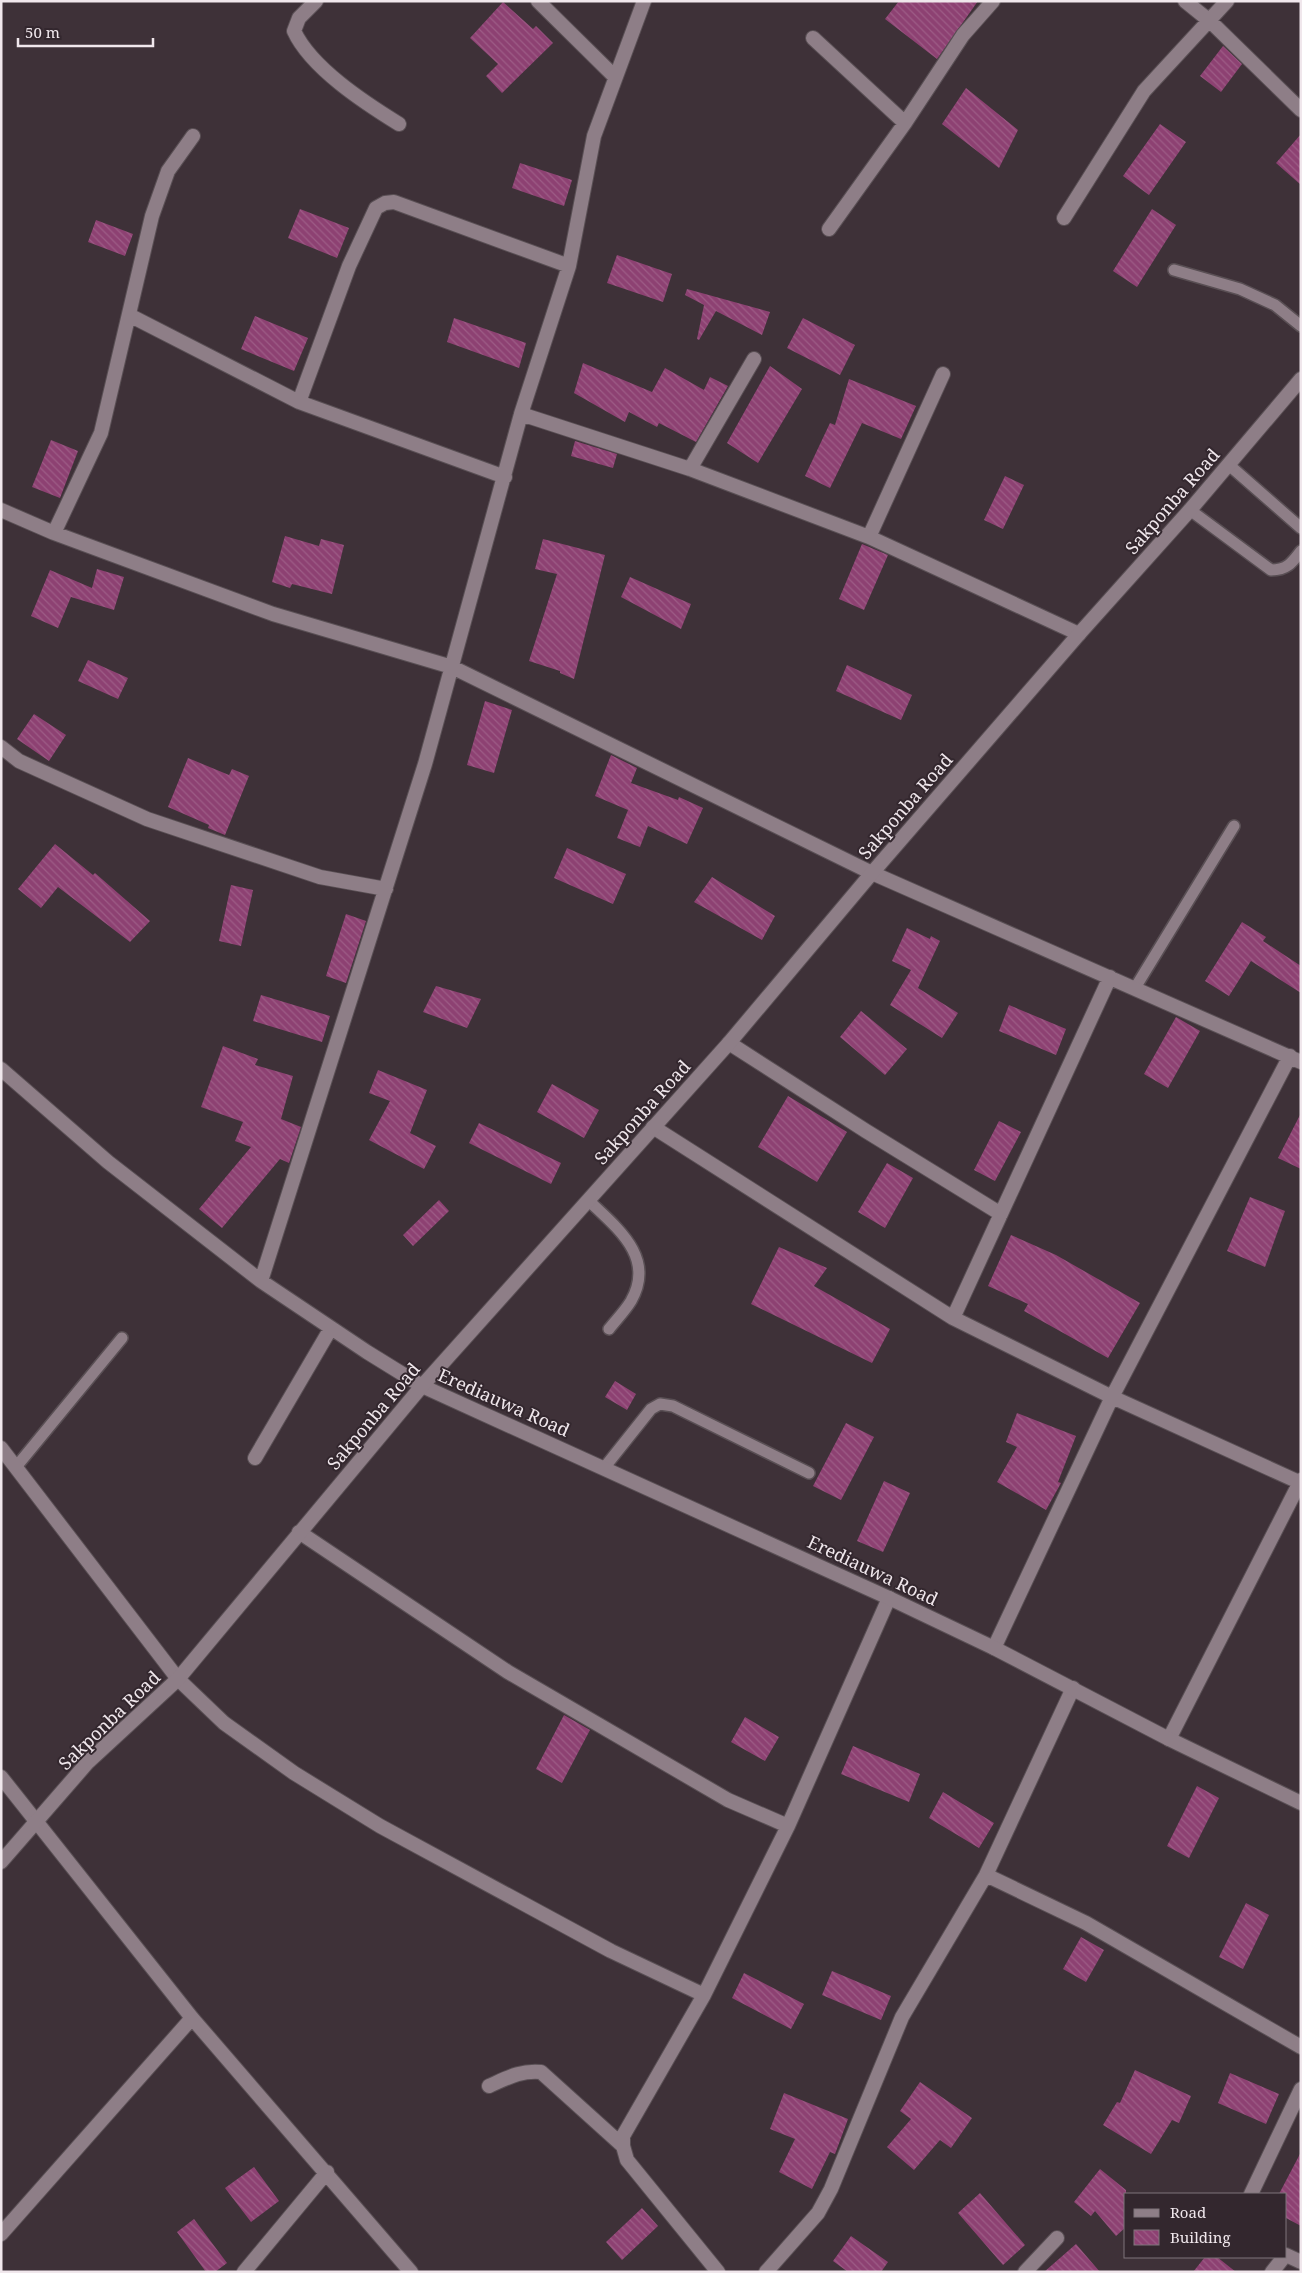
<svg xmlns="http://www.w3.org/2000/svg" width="1302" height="2273" font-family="'Noto Serif',serif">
  <defs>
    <pattern id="building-back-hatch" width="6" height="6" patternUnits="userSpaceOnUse" patternTransform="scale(1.25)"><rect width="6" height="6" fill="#8d4172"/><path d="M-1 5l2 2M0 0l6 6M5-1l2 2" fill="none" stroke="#9d5c86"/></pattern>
  </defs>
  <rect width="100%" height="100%" fill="#3e3138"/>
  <path fill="url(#building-back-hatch)" d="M 899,1 L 978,1 L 937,59 L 885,19 Z
    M 503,2 L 533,29 L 536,26 L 553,43 L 502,93 L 486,76 L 498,64 L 470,38 Z
    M 1223,46 L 1242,64 L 1221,92 L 1200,76 Z
    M 966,88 L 1018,130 L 999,168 L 942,124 Z
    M 1160,124 L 1186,142 L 1149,195 L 1123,176 Z
    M 1301,134 L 1301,185 L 1276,163 Z
    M 520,163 L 572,180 L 564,206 L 512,188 Z
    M 300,209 L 349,228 L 337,258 L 288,238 Z
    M 1152,209 L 1176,225 L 1137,287 L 1113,271 Z
    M 96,220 L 133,234 L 125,256 L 88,242 Z
    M 617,255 L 672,274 L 663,302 L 607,283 Z
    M 687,289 L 770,312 L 762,335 L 716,311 L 699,340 L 697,339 L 704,305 L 685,295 Z
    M 255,316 L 308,338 L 294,371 L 241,349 Z
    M 454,318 L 526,343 L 519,368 L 447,342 Z
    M 803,318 L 855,345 L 840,375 L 787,348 Z
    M 583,363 L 652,392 L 665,368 L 704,390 L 710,377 L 728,386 L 696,442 L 659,423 L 657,427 L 629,412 L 625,422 L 574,393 Z
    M 770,366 L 802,389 L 758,463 L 727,443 Z
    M 849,379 L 916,406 L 901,439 L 862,423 L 830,488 L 805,476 L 830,423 L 835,425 Z
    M 51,440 L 78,451 L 60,498 L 32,487 Z
    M 575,441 L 617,454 L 613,468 L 571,456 Z
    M 1005,476 L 1024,485 L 1003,529 L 984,520 Z
    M 285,536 L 319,546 L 321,539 L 344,545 L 332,594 L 292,584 L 290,588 L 272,582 Z
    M 543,539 L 605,555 L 574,679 L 560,673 L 560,671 L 529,661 L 557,574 L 535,569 Z
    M 862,544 L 888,555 L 864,610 L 839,599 Z
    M 97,569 L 124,577 L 114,610 L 71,597 L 58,628 L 31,616 L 50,570 L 92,588 Z
    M 630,577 L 691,604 L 681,629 L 621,597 Z
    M 88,660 L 128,678 L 118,699 L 78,681 Z
    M 847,665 L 912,695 L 901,720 L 836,691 Z
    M 485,701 L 512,710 L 494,773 L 467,765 Z
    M 34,714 L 66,735 L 49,761 L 17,739 Z
    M 611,755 L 637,768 L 631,783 L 678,800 L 679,797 L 703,808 L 687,844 L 648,826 L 640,847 L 617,838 L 628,810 L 595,796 Z
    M 188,758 L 229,775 L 232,769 L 249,776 L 225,835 L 208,828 L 209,825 L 168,807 Z
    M 55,844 L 93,875 L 95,873 L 150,921 L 130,942 L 58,887 L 41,908 L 18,889 Z
    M 567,848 L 626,874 L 613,904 L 554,878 Z
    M 712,877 L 775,916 L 762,940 L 694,902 Z
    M 231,885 L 253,890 L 241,946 L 219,941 Z
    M 346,914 L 366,921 L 346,983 L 326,976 Z
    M 1242,922 L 1266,937 L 1263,941 L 1301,966 L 1301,993 L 1251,961 L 1229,996 L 1205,981 Z
    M 907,928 L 930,939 L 931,936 L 940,941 L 918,988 L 958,1013 L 942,1038 L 890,1005 L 911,970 L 892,961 Z
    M 436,986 L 481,999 L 467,1028 L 423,1012 Z
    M 261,995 L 330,1016 L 322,1042 L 253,1021 Z
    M 1009,1005 L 1066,1029 L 1056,1055 L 999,1031 Z
    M 861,1011 L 907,1049 L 885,1075 L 840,1037 Z
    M 1176,1017 L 1200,1031 L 1168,1088 L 1144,1074 Z
    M 223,1046 L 258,1059 L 255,1065 L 293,1076 L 281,1119 L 301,1127 L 289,1163 L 280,1159 L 222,1228 L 199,1209 L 251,1147 L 235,1141 L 243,1122 L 201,1107 Z
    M 378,1070 L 427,1090 L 410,1133 L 436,1146 L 424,1169 L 369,1140 L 390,1101 L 369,1093 Z
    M 552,1084 L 599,1110 L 584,1138 L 537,1112 Z
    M 788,1096 L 847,1132 L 817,1182 L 758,1147 Z
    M 1301,1113 L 1301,1169 L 1278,1158 Z
    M 999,1121 L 1021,1132 L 995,1181 L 974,1170 Z
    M 479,1123 L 561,1163 L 551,1184 L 469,1143 Z
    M 887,1163 L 913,1178 L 885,1228 L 858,1212 Z
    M 1250,1197 L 1285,1211 L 1265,1267 L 1227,1251 Z
    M 439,1200 L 449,1211 L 413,1246 L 403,1235 Z
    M 1011,1235 L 1056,1255 L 1140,1303 L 1108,1358 L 1024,1311 L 1028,1304 L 988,1286 Z
    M 779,1247 L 827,1268 L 814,1286 L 890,1329 L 872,1363 L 751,1304 Z
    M 615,1381 L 636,1394 L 627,1410 L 605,1397 Z
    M 1017,1413 L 1076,1436 L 1058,1482 L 1061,1483 L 1046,1510 L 997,1482 L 1017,1447 L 1006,1442 Z
    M 846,1423 L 874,1437 L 841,1500 L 813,1486 Z
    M 884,1481 L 910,1493 L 883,1552 L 857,1541 Z
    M 564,1715 L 590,1730 L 562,1783 L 536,1769 Z
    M 745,1717 L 779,1737 L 765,1761 L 731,1742 Z
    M 853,1746 L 920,1774 L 909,1802 L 841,1774 Z
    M 1197,1786 L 1219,1798 L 1189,1858 L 1167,1846 Z
    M 943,1792 L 994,1823 L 979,1848 L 929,1818 Z
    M 1246,1903 L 1269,1915 L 1243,1969 L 1219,1957 Z
    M 1081,1937 L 1104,1950 L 1086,1982 L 1063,1969 Z
    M 832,1971 L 891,1996 L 881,2020 L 822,1995 Z
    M 744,1973 L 804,2004 L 791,2029 L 732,1998 Z
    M 1135,2070 L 1191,2096 L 1179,2123 L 1172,2120 L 1151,2154 L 1103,2125 L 1117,2102 L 1120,2103 Z
    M 1230,2073 L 1279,2094 L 1266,2124 L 1218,2103 Z
    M 920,2082 L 972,2118 L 951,2148 L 940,2140 L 914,2170 L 887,2147 L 911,2119 L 900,2111 Z
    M 784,2093 L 848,2119 L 835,2154 L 830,2152 L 812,2189 L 779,2172 L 795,2139 L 770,2129 Z
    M 1301,2152 L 1301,2226 L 1286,2218 L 1286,2194 L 1279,2194 Z
    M 254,2167 L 279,2201 L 251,2222 L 225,2188 Z
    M 1100,2169 L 1126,2190 L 1126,2227 L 1116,2236 L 1095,2211 L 1091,2216 L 1074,2202 Z
    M 980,2193 L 1025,2245 L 1003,2265 L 958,2213 Z
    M 642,2208 L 658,2226 L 622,2260 L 606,2242 Z
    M 194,2219 L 227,2263 L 215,2272 L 206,2272 L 177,2232 Z
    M 851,2236 L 888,2262 L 881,2272 L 848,2272 L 833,2261 Z
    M 1076,2244 L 1100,2272 L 1044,2272 Z
    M 1205,2257 L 1217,2257 L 1236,2272 L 1193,2272 Z"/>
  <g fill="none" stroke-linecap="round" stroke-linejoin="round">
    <defs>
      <path id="service" d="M 1174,270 L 1240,289 L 1275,305 L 1301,326
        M 1229,465 L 1301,528
        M 1190,510 L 1271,570 C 1287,570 1292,563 1301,551
        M 1135,988 L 1234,826
        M 588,1200 C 617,1228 656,1257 631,1301 C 625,1311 616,1320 609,1329
        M 16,1467 L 122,1338
        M 604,1468 L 651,1409 L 660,1404 L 673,1406 L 809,1473"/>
      <path id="minor" d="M 316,1 L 299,18 L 294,31 C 311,68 365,103 399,124
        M 538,1 L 614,76
        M 1185,1 L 1211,22 L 1301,110
        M 813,38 L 905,123
        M 1064,218 L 1144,91 L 1227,1
        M 829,229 L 905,123 L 963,35 L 993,1
        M 129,315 L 299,402 L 505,477
        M 299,402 L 349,266 L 376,208 L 385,203 L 394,202 L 569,266
        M 521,414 L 690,469 L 869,537 L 1079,634
        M 690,469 L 754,359
        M 1,510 L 54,533 L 273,614 L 452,667 L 872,873 L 1301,1062
        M 54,533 L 101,433 L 152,216 L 168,171 L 193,136
        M 869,537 L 943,374
        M 1,747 L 19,761 L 147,819 L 320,877 L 386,889
        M 729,1043 L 866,1131 L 1001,1214
        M 1,1069 L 108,1162 L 261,1281
        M 653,1127 L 953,1318 L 1112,1397 L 1301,1483
        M 953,1318 L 1110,977
        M 422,1386 L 367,1352 L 261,1281 L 425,764 L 521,414 L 569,266 L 594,136 L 644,1
        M 1,1448 L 178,1679 L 224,1723 L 294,1773 L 380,1826 L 611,1951 L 704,1995
        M 255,1458 L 331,1328
        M 299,1532 L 508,1672 L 728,1800 L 788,1826
        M 994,1648 L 1112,1397 L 1290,1056
        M 1169,1739 L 1301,1480
        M 1,1777 L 192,2018 L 411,2272
        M 986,1875 L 1086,1923 L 1301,2047
        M 489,2086 C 507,2078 521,2070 541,2072 L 623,2146
        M 1251,2194 L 1301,2089
        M 1,2234 L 192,2018
        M 1286,2255 L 1301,2262
        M 244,2272 L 327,2172
        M 718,2272 L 627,2160 L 623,2146 L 623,2136 L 704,1995 L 788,1826 L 889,1598
        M 766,2272 L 818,2213 L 831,2189 L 902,2017 L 986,1875 L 1073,1688
        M 1025,2272 L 1057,2238
        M 1272,2272 L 1284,2257"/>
      <path id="tertiary" d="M 422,1386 L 889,1598 L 994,1648 L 1169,1739 L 1301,1803"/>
      <path id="secondary" d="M 1,1862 L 88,1762 L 178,1679 L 422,1386 L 729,1043 L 872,873 L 1079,634 L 1190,510 L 1301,379"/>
    </defs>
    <use href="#service" stroke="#594f54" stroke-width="14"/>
    <use href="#minor" stroke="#594f54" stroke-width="16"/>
    <use href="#tertiary" stroke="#594f54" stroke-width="16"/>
    <use href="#secondary" stroke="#594f54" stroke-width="16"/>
    <use href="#service" stroke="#8e7e87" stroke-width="11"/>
    <use href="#minor" stroke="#8e7e87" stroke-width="14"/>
    <use href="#tertiary" stroke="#8e7e87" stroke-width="14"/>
    <use href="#secondary" stroke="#8e7e87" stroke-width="14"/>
  </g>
  <g text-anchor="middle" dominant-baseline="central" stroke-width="4" stroke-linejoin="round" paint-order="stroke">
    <g font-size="18" fill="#f0e7ec" stroke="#33272e">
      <text transform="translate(1172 501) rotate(-49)">Sakponba Road</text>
      <text transform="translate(905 806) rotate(-49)">Sakponba Road</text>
      <text transform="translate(642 1112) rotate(-48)">Sakponba Road</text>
      <text transform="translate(504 1402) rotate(24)">Erediauwa Road</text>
      <text transform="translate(373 1416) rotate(-50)">Sakponba Road</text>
      <text transform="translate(873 1570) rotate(25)">Erediauwa Road</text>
      <text transform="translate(109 1720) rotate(-44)">Sakponba Road</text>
    </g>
  </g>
  <rect width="1302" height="2273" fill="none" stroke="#f0e7ec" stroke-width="5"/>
  <rect x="1124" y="2193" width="162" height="65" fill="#33272e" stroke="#7f747a"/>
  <rect x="1134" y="2209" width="25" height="8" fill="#8e7e87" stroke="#7f747a"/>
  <text x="1170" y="2218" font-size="15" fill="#f0e7ec">Road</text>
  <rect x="1134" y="2230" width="25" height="15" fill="url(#building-back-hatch)" stroke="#7f747a"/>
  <text x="1170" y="2243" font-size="15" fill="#f0e7ec">Building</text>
  <path d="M18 38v8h135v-8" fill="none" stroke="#f0e7ec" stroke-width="2.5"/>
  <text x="25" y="38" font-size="15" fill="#f0e7ec" stroke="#33272e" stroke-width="4" paint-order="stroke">50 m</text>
</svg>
